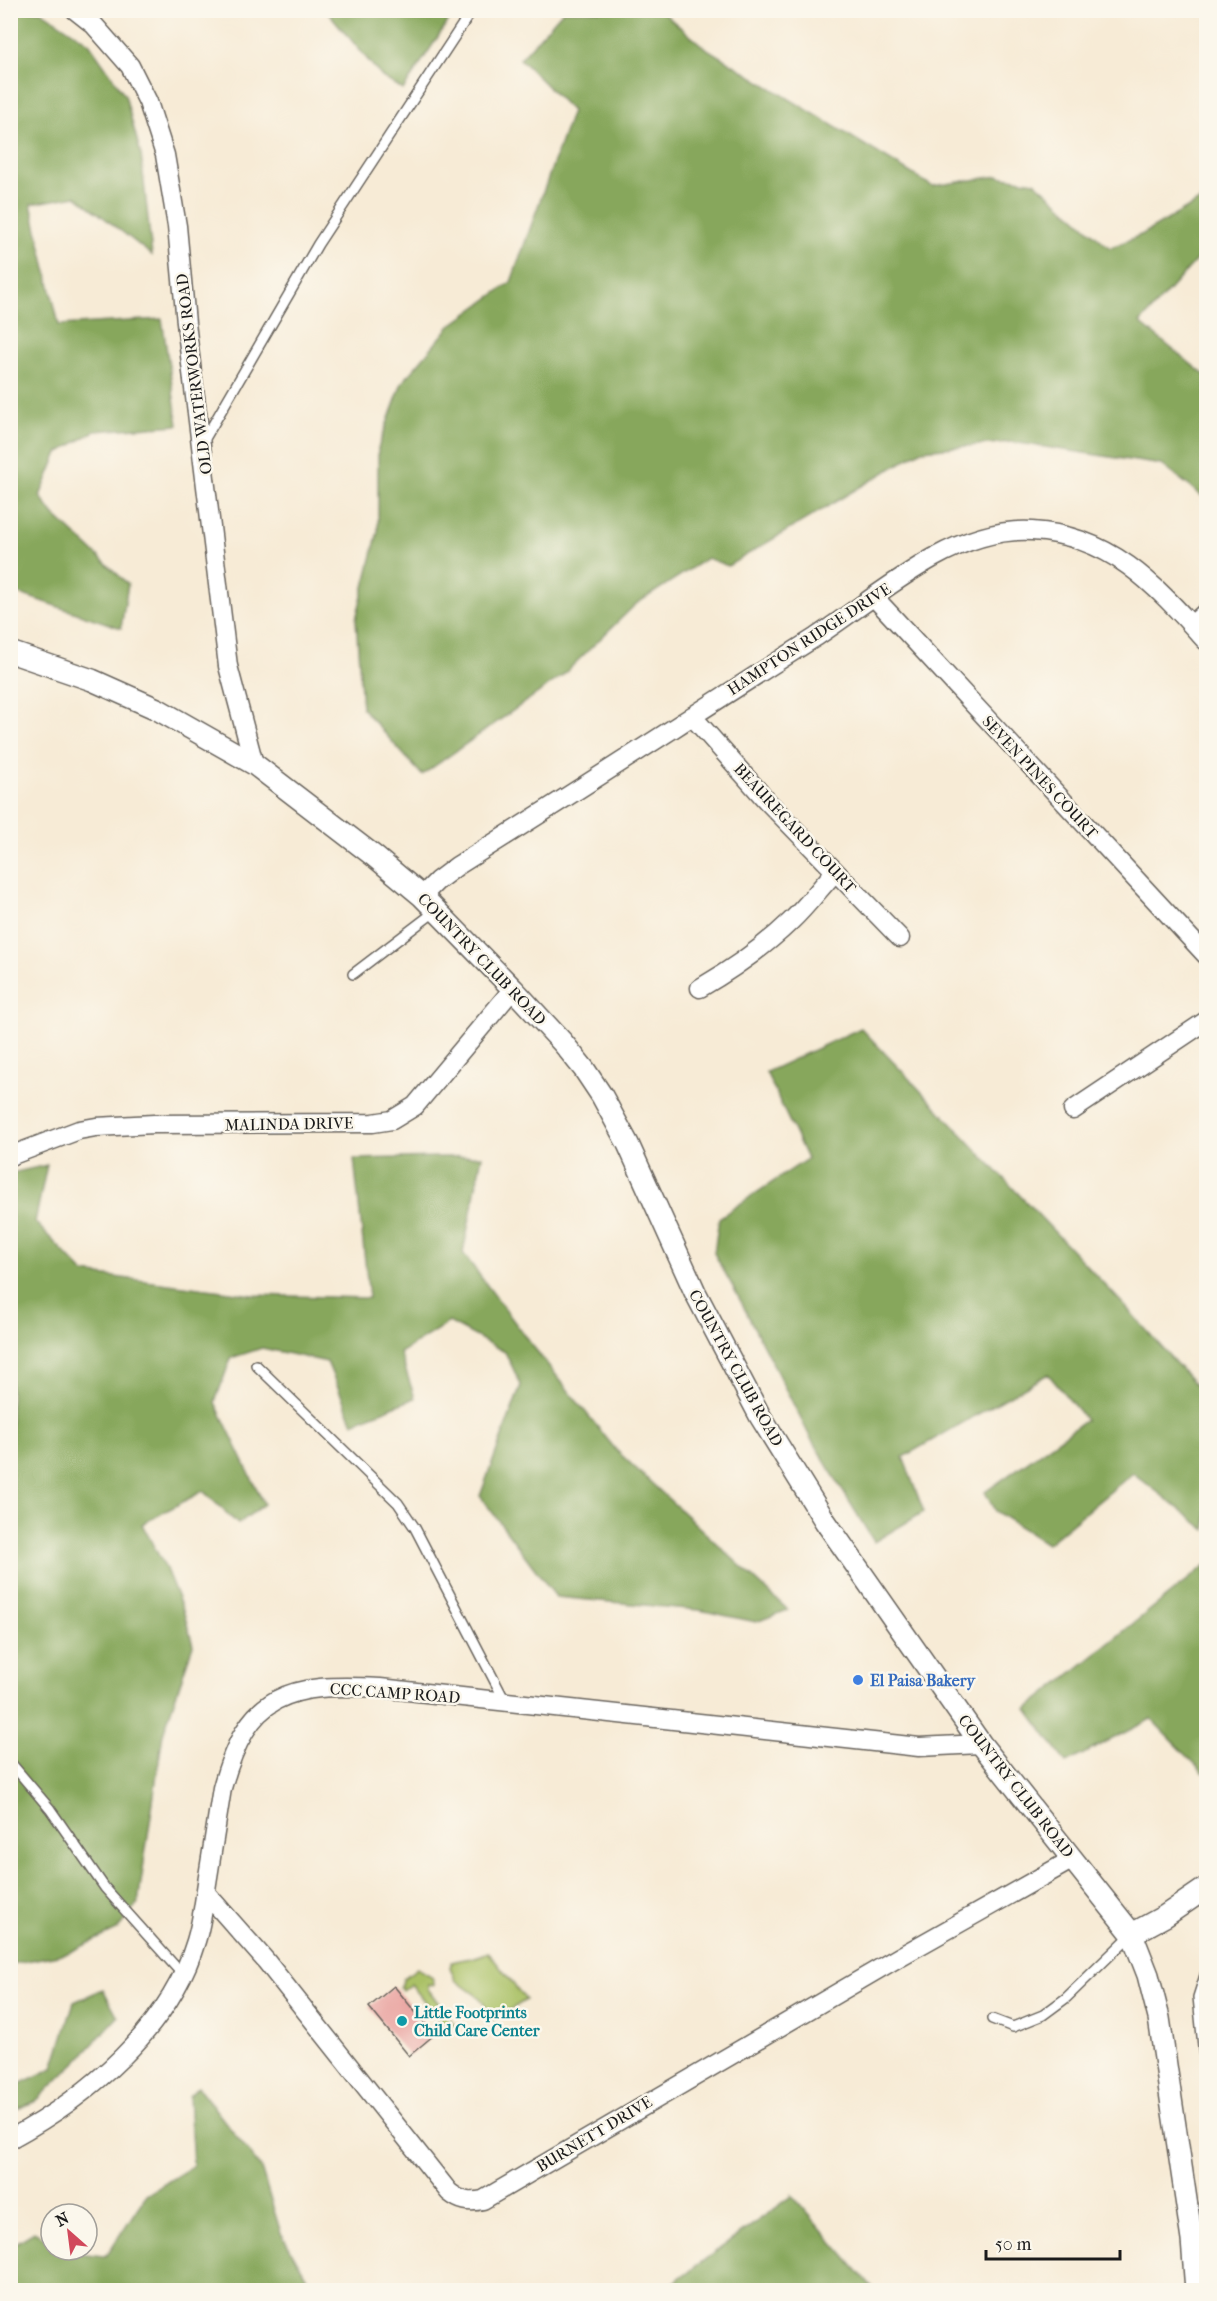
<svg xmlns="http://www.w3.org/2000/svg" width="1217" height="2301" font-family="'IM FELL French Canon',serif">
  <rect width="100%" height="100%" fill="#fbf7ec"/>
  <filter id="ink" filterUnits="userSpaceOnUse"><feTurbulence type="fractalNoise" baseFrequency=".0167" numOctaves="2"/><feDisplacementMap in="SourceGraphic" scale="12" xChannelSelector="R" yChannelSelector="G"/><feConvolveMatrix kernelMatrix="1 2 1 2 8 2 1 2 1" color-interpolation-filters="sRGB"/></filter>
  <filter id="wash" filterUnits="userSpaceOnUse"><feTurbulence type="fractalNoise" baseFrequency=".008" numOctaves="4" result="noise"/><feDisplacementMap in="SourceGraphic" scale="24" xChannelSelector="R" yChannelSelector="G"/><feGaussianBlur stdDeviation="1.35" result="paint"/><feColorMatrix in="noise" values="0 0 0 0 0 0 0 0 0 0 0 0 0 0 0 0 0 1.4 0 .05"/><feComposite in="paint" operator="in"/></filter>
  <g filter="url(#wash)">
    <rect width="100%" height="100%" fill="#f7ebd6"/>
    <path fill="#aac166" stroke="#636e41" stroke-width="1.5" d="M 488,1952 L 526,2000 L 494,2020 L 480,1998 L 455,1980 L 450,1967 L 452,1962 C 465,1958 476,1959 488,1952 Z
      M 417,1968 C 424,1974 434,1973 434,1985 L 428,1985 L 428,1989 L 456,2027 L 449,2033 L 411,1984 L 402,1991 L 400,1988 L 404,1978 Z"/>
    <path fill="#87a75b" stroke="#52623c" stroke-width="1.5" d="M 11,10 L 41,11 L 89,43 L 125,95 L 141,155 L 152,255 L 76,196 L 31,204 L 59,325 L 162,319 L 178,425 L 95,431 L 58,453 L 40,496 L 53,514 L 128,584 L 121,628 L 11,591 Z
      M 327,11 L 455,11 L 403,90 L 382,77 Z
      M 563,11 L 661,11 L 704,47 L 932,186 L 998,176 L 1035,182 L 1110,248 L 1143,234 L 1206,197 L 1206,249 L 1140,323 L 1206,376 L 1206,499 L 1162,465 L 1012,442 L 922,450 L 728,566 L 707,558 L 636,604 L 562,676 L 422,775 L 362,708 L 356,619 L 378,531 L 378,448 L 402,383 L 450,326 L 511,282 L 572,111 L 520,59 Z
      M 861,1028 L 1125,1306 L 1206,1397 L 1206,1530 L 1133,1473 L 1047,1544 L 995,1511 L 985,1492 L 1086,1420 L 1048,1374 L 903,1457 L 924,1512 L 874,1542 L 811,1439 L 738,1296 L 714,1253 L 719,1218 L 807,1159 L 766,1072 Z
      M 482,1156 L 463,1253 L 528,1340 L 616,1450 L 788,1610 L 756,1622 L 699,1610 L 556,1597 L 480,1496 L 521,1385 L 505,1352 L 449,1322 L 400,1353 L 415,1398 L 353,1423 L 327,1362 L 262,1348 L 231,1358 L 215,1402 L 264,1504 L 238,1524 L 203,1491 L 142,1524 L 166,1569 L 184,1613 L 193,1645 L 163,1734 L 138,1903 L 117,1930 L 68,1953 L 11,1964 L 11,1173 L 47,1165 L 35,1222 L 84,1273 L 253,1295 L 369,1298 L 354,1159 Z
      M 1206,1565 L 1206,1771 L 1204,1773 L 1151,1719 L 1066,1763 L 1027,1709 Z
      M 103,1989 L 118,2017 L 79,2059 L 36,2101 L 11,2112 L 11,2088 L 53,2068 L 74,2002 Z
      M 198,2087 L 261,2168 L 281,2233 L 314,2290 L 11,2290 L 11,2246 L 34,2232 L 51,2242 L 51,2250 C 69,2250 87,2255 106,2256 L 146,2195 L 193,2166 L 189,2096 Z
      M 792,2195 L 874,2290 L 663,2290 L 792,2196 Z"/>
    <g id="blocks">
      <path fill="#eaa6a3" d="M 394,1986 L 434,2035 L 409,2056 L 369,2007 Z"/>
    </g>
  </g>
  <g filter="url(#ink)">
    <use href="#blocks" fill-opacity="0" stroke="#69645d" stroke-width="1.5"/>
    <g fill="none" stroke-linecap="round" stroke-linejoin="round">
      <defs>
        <path id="service" d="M 203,442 L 318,244 L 472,10
          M 353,974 L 437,910
          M 256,1365 L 398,1503 L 415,1528 L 505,1701
          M 10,1762 L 50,1809 L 105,1888 L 183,1975
          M 1206,1972 L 1198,1997 L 1206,2076
          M 992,2019 L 1013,2027 L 1043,2015 L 1066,1998 L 1132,1934"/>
        <path id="minor" d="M 75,10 L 94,25 L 130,66 L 148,102 L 165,155 L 177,226 L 186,323 L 228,666 L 254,764
          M 874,597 L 1206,955
          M 1192,625 L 1206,612
          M 692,716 L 767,801 L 900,938
          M 422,896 L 437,881 L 457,866 C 578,791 696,713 816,637 C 855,611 892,581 933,558 C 962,542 998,529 1032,531 C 1112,535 1157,587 1206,641
          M 700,988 C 733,969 764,947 791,921 C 807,906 820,888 835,872
          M 1073,1110 L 1206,1021
          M 10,1156 L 79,1130 L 96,1127 L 154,1124 L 373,1123 L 392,1120 L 415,1106 L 513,989
          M 206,1893 L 266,1961 L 449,2192 C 460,2201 469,2203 483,2200 L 901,1956 L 1073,1859
          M 10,2139 C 88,2097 170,2028 196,1941 C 202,1922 204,1902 207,1883 C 212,1851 217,1819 222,1788 C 248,1692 288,1683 380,1688 L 919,1747 L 981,1744"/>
        <path id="tertiary" d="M 10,652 L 92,680 L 157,709 L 254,764 L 374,856 L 422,896 L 513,989 L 563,1043 L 584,1069 L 602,1096 L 628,1144 L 695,1292 L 760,1416 L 825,1521 L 981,1744 L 1132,1934 L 1148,1975 L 1159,2018 L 1192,2240 L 1196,2290
          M 1132,1934 L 1165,1916 L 1206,1888"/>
      </defs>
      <use href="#service" stroke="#69645d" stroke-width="12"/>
      <use href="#minor" stroke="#69645d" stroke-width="21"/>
      <use href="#tertiary" stroke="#69645d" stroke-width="24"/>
      <use href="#service" stroke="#fff" stroke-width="9"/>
      <use href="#minor" stroke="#fff" stroke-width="18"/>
      <use href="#tertiary" stroke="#fff" stroke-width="21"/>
    </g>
  </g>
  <circle fill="#3f7fe0" stroke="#fbf7ec" stroke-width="2" cx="858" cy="1680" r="6"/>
  <circle fill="#0f9aa8" stroke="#fbf7ec" stroke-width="2" cx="402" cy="2021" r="6"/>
  <g text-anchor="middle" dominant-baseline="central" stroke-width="5" stroke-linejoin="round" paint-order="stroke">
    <g font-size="16" fill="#1c1c1c" stroke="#fbf7ec">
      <text transform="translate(194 374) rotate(-97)">OLD WATERWORKS ROAD</text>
      <text transform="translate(809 639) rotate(-33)">HAMPTON RIDGE DRIVE</text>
      <text transform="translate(1040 777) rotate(47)">SEVEN PINES COURT</text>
      <text transform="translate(795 828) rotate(47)">BEAUREGARD COURT</text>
      <text transform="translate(482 959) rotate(46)">COUNTRY CLUB ROAD</text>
      <text transform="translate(289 1124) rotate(-1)">MALINDA DRIVE</text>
      <text transform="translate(736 1368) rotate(61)">COUNTRY CLUB ROAD</text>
      <text transform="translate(395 1693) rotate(4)">CCC CAMP ROAD</text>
      <text transform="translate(1016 1786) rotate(52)">COUNTRY CLUB ROAD</text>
      <text transform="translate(594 2134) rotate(-31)">BURNETT DRIVE</text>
    </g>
    <g font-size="16" font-weight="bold" fill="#366cbe" stroke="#fbf7ec" text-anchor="start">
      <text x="870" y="1680">El Paisa Bakery</text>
    </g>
    <g font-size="16" font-weight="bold" fill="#0d838f" stroke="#fbf7ec" text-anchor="start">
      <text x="414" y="2012">Little Footprints<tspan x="414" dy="18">Child Care Center</tspan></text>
    </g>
  </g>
  <rect width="1217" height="2301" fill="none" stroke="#fbf7ec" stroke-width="36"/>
  <g transform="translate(69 2232) rotate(332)"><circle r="28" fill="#fbf7ec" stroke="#a29f99" stroke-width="1.5"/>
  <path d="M0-4.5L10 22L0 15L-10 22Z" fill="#d1495b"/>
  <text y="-9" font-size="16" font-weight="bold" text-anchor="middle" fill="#1c1c1c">N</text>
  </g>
  <path d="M986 2250v9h134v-9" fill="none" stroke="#1c1c1c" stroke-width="3"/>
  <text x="995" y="2250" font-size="18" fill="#1c1c1c" stroke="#fbf7ec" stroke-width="4.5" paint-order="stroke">50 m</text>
</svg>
